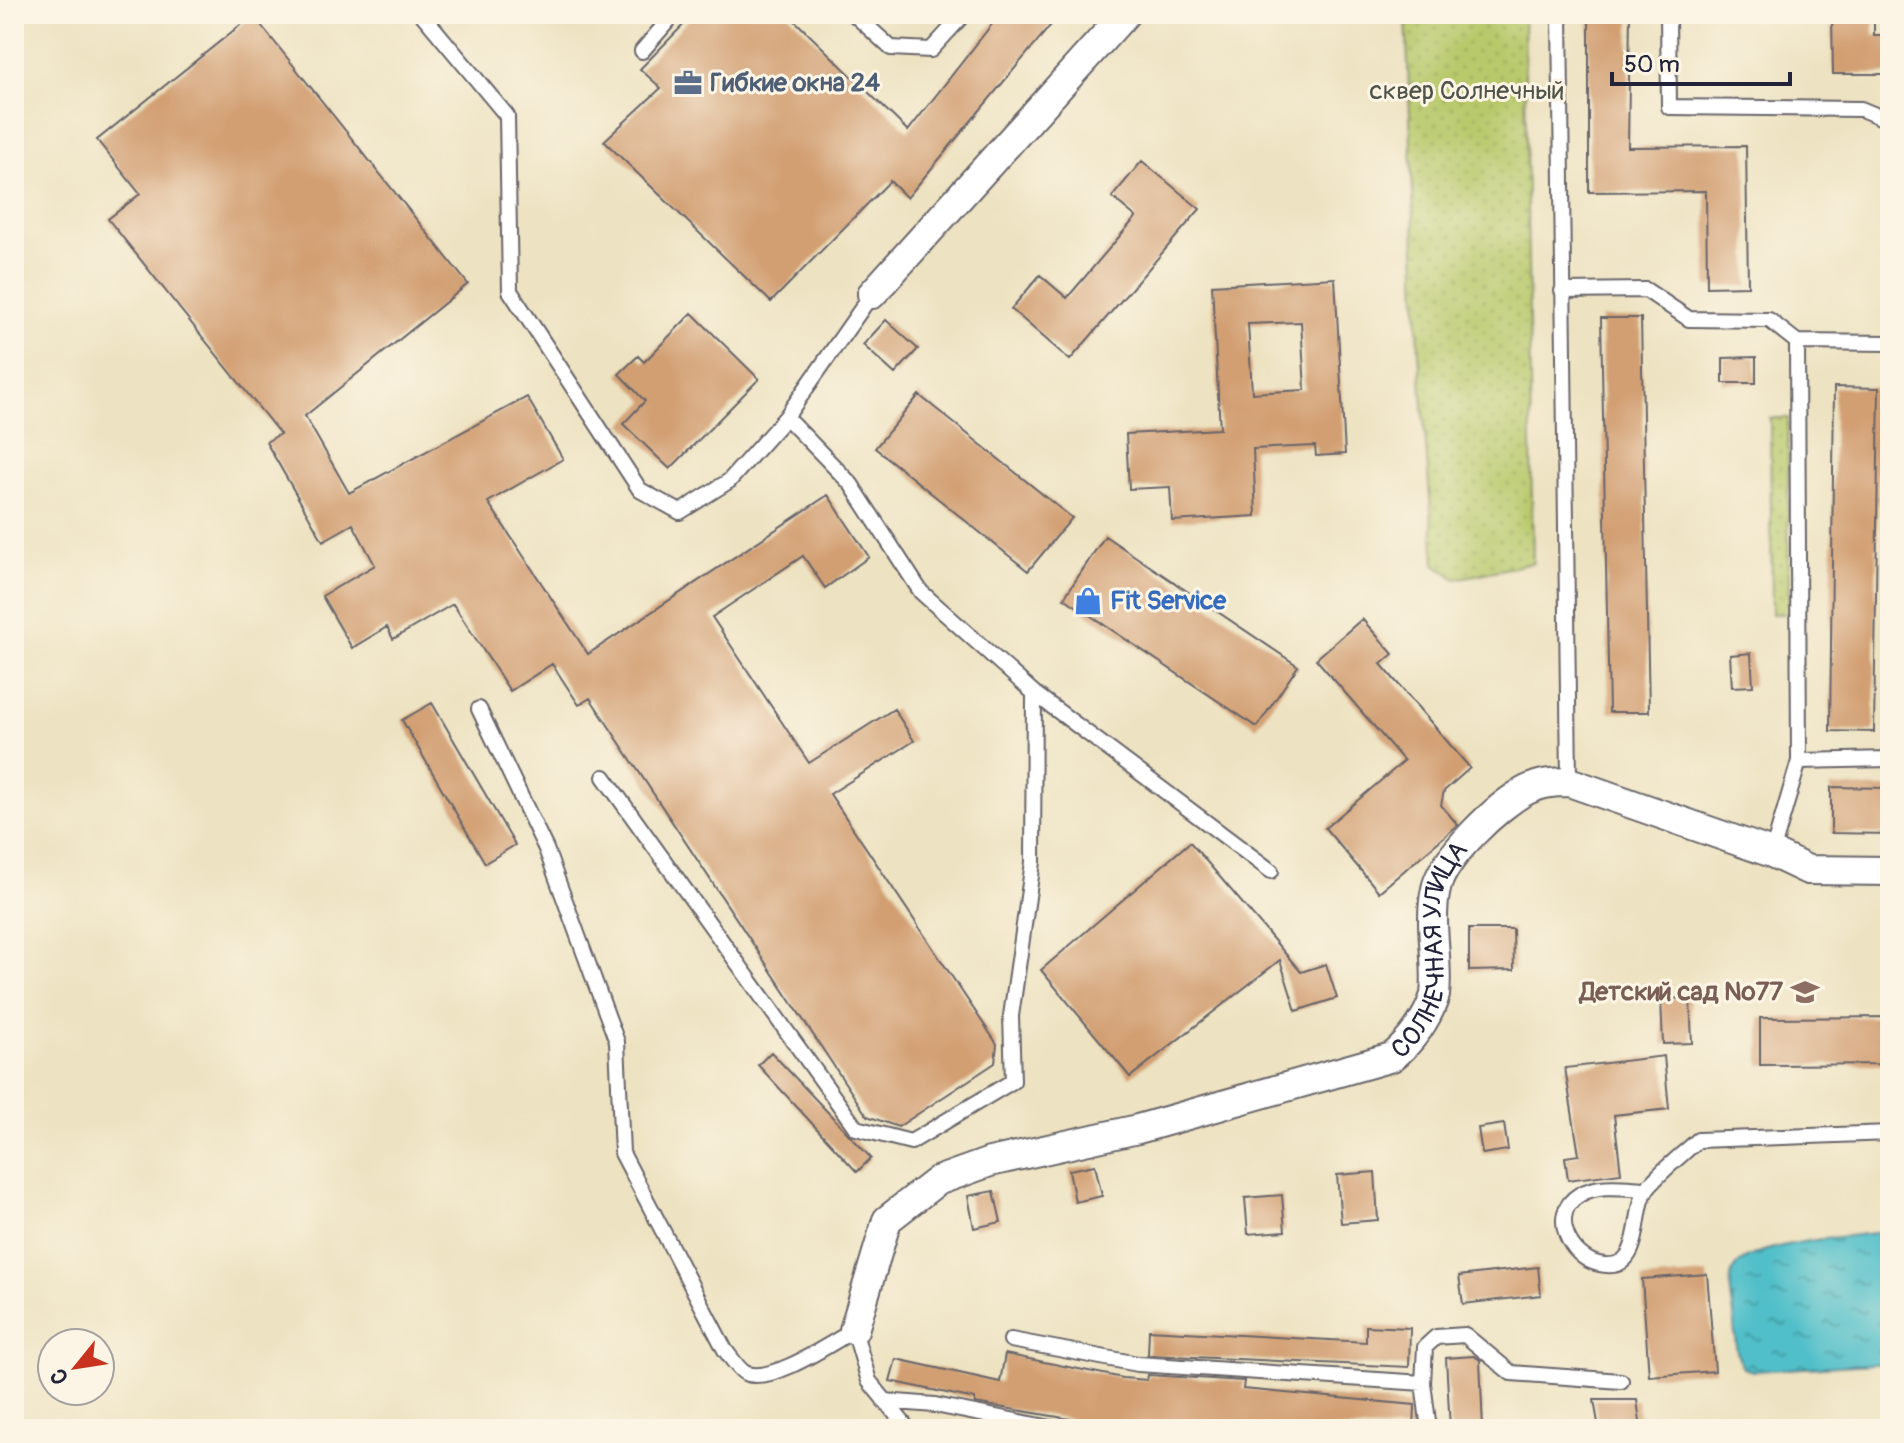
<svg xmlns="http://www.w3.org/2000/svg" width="1904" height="1443" font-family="Pangolin,sans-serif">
  <defs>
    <pattern id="park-dots" width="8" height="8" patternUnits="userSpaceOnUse" patternTransform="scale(2)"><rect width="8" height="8" fill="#b8c96c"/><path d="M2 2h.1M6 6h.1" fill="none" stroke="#9eac5e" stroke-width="1.8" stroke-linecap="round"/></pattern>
    <pattern id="water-ripples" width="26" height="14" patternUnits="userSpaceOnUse" patternTransform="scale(2)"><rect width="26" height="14" fill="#51bfc9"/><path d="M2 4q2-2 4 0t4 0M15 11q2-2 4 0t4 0" fill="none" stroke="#439ba4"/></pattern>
  </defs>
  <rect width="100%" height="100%" fill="#fcf5e5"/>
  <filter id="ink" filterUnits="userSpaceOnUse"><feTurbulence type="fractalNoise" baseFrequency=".0125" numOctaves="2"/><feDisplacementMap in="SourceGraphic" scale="16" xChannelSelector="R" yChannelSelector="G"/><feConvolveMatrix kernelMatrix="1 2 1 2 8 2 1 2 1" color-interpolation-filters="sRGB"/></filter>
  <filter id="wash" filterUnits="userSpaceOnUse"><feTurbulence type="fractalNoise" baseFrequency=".006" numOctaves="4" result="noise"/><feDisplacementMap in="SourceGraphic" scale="32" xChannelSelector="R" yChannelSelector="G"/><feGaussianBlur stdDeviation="1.8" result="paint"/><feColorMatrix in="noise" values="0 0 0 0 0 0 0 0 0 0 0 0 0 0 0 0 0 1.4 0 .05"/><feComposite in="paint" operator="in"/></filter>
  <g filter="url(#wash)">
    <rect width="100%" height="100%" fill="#ede2c1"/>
    <path fill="url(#park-dots)" stroke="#6d7654" stroke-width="2" d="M 1406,14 L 1524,14 L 1533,563 L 1456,579 L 1435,564 L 1419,354 Z
      M 1770,418 L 1788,418 L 1789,614 L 1772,614 Z"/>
    <path fill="url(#water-ripples)" stroke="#3a7082" stroke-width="2" d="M 1890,1231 L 1890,1363 L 1753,1371 L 1743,1368 C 1734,1351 1735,1333 1734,1314 C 1732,1301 1728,1283 1733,1271 C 1744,1241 1860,1236 1890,1231 Z"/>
    <g id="blocks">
      <path fill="#d29f72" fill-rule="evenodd" d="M 694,14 L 788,14 L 908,131 L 1000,14 L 1060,14 L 907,198 L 890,181 L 771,302 L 604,141 L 661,88 L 640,69 Z
        M 1589,14 L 1630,14 L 1628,147 L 1746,146 L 1748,286 L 1707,287 L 1706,191 L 1589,192 Z
        M 1832,14 L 1874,14 L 1874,35 L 1890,35 L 1890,74 L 1833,74 Z
        M 253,15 L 468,284 L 305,416 L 349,493 L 527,397 L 563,459 L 488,502 L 588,654 L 828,495 L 869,557 L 825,588 L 803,556 L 712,617 L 809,763 L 894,709 L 914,741 L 830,794 L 997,1044 L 995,1063 L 898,1127 L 867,1116 L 590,698 L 579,705 L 552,664 L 510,691 L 453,604 L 393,639 L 387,627 L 352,648 L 322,596 L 375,565 L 353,524 L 323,541 L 266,442 L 280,434 L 108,219 L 140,194 L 97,140 Z
        M 1142,161 L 1200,209 L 1070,360 L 1011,309 L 1040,275 L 1067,298 L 1136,217 L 1112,197 Z
        M 1335,278 L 1345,454 L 1316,456 L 1315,446 L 1253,449 L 1256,516 L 1172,521 L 1170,487 L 1129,489 L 1126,434 L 1220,429 L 1212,285 ZM 1301,322 L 1305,390 L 1252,393 L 1248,324 Z
        M 692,313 L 759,379 L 670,469 L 623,424 L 645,401 L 619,374 L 638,356 L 644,362 Z
        M 1601,318 L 1641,318 L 1649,712 L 1609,712 Z
        M 886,320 L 918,349 L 895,374 L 863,345 Z
        M 1756,357 L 1756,383 L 1723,383 L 1723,358 Z
        M 1834,387 L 1879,388 L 1874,732 L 1830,731 Z
        M 919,395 L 1072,518 L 1028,571 L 875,448 Z
        M 1105,536 L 1298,666 L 1257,727 L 1064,598 Z
        M 1362,619 L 1393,654 L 1381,664 L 1470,768 L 1444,791 L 1441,805 L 1458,825 L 1379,892 L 1325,828 L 1404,761 L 1316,659 Z
        M 1751,653 L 1753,686 L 1732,687 L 1730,655 Z
        M 432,703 L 515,845 L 485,863 L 402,720 Z
        M 1831,787 L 1890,788 L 1890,834 L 1831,833 Z
        M 1190,842 L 1301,972 L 1326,964 L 1337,998 L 1296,1011 L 1280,960 L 1130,1077 L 1041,970 Z
        M 1469,929 L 1513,929 L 1514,970 L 1469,971 Z
        M 1690,998 L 1692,1043 L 1663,1044 L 1661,999 Z
        M 1890,1017 L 1890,1064 L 1760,1065 L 1760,1018 Z
        M 771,1052 L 871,1158 L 857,1172 L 758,1065 Z
        M 1664,1056 L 1669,1109 L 1614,1115 L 1621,1173 L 1568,1180 L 1565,1157 L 1579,1155 L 1565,1068 Z
        M 1504,1124 L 1508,1150 L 1482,1154 L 1478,1128 Z
        M 1095,1165 L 1102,1196 L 1075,1202 L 1069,1170 Z
        M 1375,1172 L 1378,1220 L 1341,1223 L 1337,1175 Z
        M 994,1191 L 1001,1222 L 974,1228 L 968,1196 Z
        M 1282,1195 L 1285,1231 L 1248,1234 L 1245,1198 Z
        M 1538,1267 L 1541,1295 L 1463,1304 L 1459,1276 Z
        M 1707,1274 L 1715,1371 L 1649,1376 L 1642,1279 Z
        M 1366,1326 L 1410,1328 L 1409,1367 L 1148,1355 L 1149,1330 L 1366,1342 Z
        M 1005,1354 L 1123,1378 L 1147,1380 L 1148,1375 L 1244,1381 L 1243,1389 L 1415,1405 L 1414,1429 L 1169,1429 L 1082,1421 L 975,1403 L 975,1399 L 890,1381 L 896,1359 L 1000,1382 Z
        M 1474,1356 L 1480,1360 L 1483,1429 L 1450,1429 L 1446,1358 Z
        M 1594,1400 L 1637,1400 L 1641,1429 L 1599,1429 Z"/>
    </g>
  </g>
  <g filter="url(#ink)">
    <use href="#blocks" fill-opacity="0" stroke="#69656a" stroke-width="2"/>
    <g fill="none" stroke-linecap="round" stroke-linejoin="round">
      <defs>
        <path id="lane" d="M 422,14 L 507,116 L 510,291 L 640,490 L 680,512 L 729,481 L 786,417 L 872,294
          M 854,14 L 891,48 L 931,50 L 964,14
          M 1560,14 L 1569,782
          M 1668,14 L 1669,107 L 1861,109 L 1890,121
          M 642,51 L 674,14
          M 1562,291 L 1646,290 L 1689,319 L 1769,320 L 1797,342 L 1890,343
          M 786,417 L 851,484 L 921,592 L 1034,693 L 1271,871
          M 479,709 L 546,849 L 617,1042 L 622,1153 L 725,1350 C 730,1356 738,1369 745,1373 C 771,1385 831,1343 854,1330 L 869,1381 L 908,1429
          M 1799,761 L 1890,759
          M 604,777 L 856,1128 L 911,1142 L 1013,1081 L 1011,1016 L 1033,862 L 1034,693
          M 1772,853 L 1799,761 L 1797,342
          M 1646,1189 C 1624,1188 1599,1183 1579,1195 C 1548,1214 1570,1258 1599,1264 C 1647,1275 1630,1208 1649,1186 C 1663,1169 1682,1155 1698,1140 L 1890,1133
          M 1011,1340 L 1138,1364 L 1423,1383
          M 884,1401 L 935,1405 L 1056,1429
          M 1429,1429 L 1423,1383 L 1425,1347 L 1436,1337 L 1465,1335 L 1511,1373 L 1621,1381"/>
        <g id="street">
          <path d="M 872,294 L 1125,14"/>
          <path id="s1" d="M 854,1330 L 887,1220 L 937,1181 L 990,1162 L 1138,1129 L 1392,1057 C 1411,1042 1428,1018 1435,995 C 1439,960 1428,924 1436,889 C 1442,858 1498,805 1527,790 C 1541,783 1553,782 1569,782 L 1772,853 L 1808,870 L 1890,871"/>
        </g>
      </defs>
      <use href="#lane" stroke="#69656a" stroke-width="18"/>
      <use href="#street" stroke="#69656a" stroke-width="32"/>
      <use href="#lane" stroke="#fff" stroke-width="14"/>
      <use href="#street" stroke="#fff" stroke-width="28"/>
    </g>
  </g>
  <defs>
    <symbol id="office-bare" viewBox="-9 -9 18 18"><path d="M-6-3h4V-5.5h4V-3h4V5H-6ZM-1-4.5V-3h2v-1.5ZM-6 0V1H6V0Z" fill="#5c6f8a" stroke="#fcf5e5" stroke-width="2.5" paint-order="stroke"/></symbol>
    <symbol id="shop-bare" viewBox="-9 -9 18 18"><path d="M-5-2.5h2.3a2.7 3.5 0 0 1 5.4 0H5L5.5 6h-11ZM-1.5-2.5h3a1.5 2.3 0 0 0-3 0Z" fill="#3f7fe0" stroke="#fcf5e5" stroke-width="2.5" paint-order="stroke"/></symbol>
    <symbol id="school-bare" viewBox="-9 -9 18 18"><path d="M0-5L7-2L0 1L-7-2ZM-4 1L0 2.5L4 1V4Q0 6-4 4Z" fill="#8d6e63" stroke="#fcf5e5" stroke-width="2.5" paint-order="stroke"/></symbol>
  </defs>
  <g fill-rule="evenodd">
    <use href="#office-bare" x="668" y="63" width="40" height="40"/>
    <use href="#shop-bare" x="1068" y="581" width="40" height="40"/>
    <use href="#school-bare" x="1785" y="972" width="40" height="40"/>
  </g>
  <g text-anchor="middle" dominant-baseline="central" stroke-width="6" stroke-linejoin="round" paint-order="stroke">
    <g font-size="26" font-weight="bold" fill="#4e5e75" stroke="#fcf5e5" text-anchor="start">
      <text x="710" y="83">Гибкие окна 24</text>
    </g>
    <g font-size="26" fill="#4f544a" stroke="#fcf5e5">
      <text x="1467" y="91">сквер Солнечный</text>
    </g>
    <g font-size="26" font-weight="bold" fill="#366cbe" stroke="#fcf5e5" text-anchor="start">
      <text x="1110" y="601">Fit Service</text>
    </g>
    <g font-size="26" fill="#22223b" stroke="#fcf5e5">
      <text stroke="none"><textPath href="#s1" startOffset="770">СОЛНЕЧНАЯ УЛИЦА</textPath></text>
    </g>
    <g font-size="26" font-weight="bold" fill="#785e54" stroke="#fcf5e5" text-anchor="end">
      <text x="1783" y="992">Детский сад №77</text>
    </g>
  </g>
  <rect width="1904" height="1443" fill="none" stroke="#fcf5e5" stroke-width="48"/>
  <g transform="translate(76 1367) rotate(240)"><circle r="38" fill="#fcf5e5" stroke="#a5a1a1" stroke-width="2"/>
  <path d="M0-6L14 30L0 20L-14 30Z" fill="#c8321e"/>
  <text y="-12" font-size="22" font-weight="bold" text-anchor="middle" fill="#22223b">С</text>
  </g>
  <path d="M1612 72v12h178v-12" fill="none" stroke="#22223b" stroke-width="4"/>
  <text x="1624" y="72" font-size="24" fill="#22223b" stroke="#fcf5e5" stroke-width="6" paint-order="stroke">50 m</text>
</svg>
